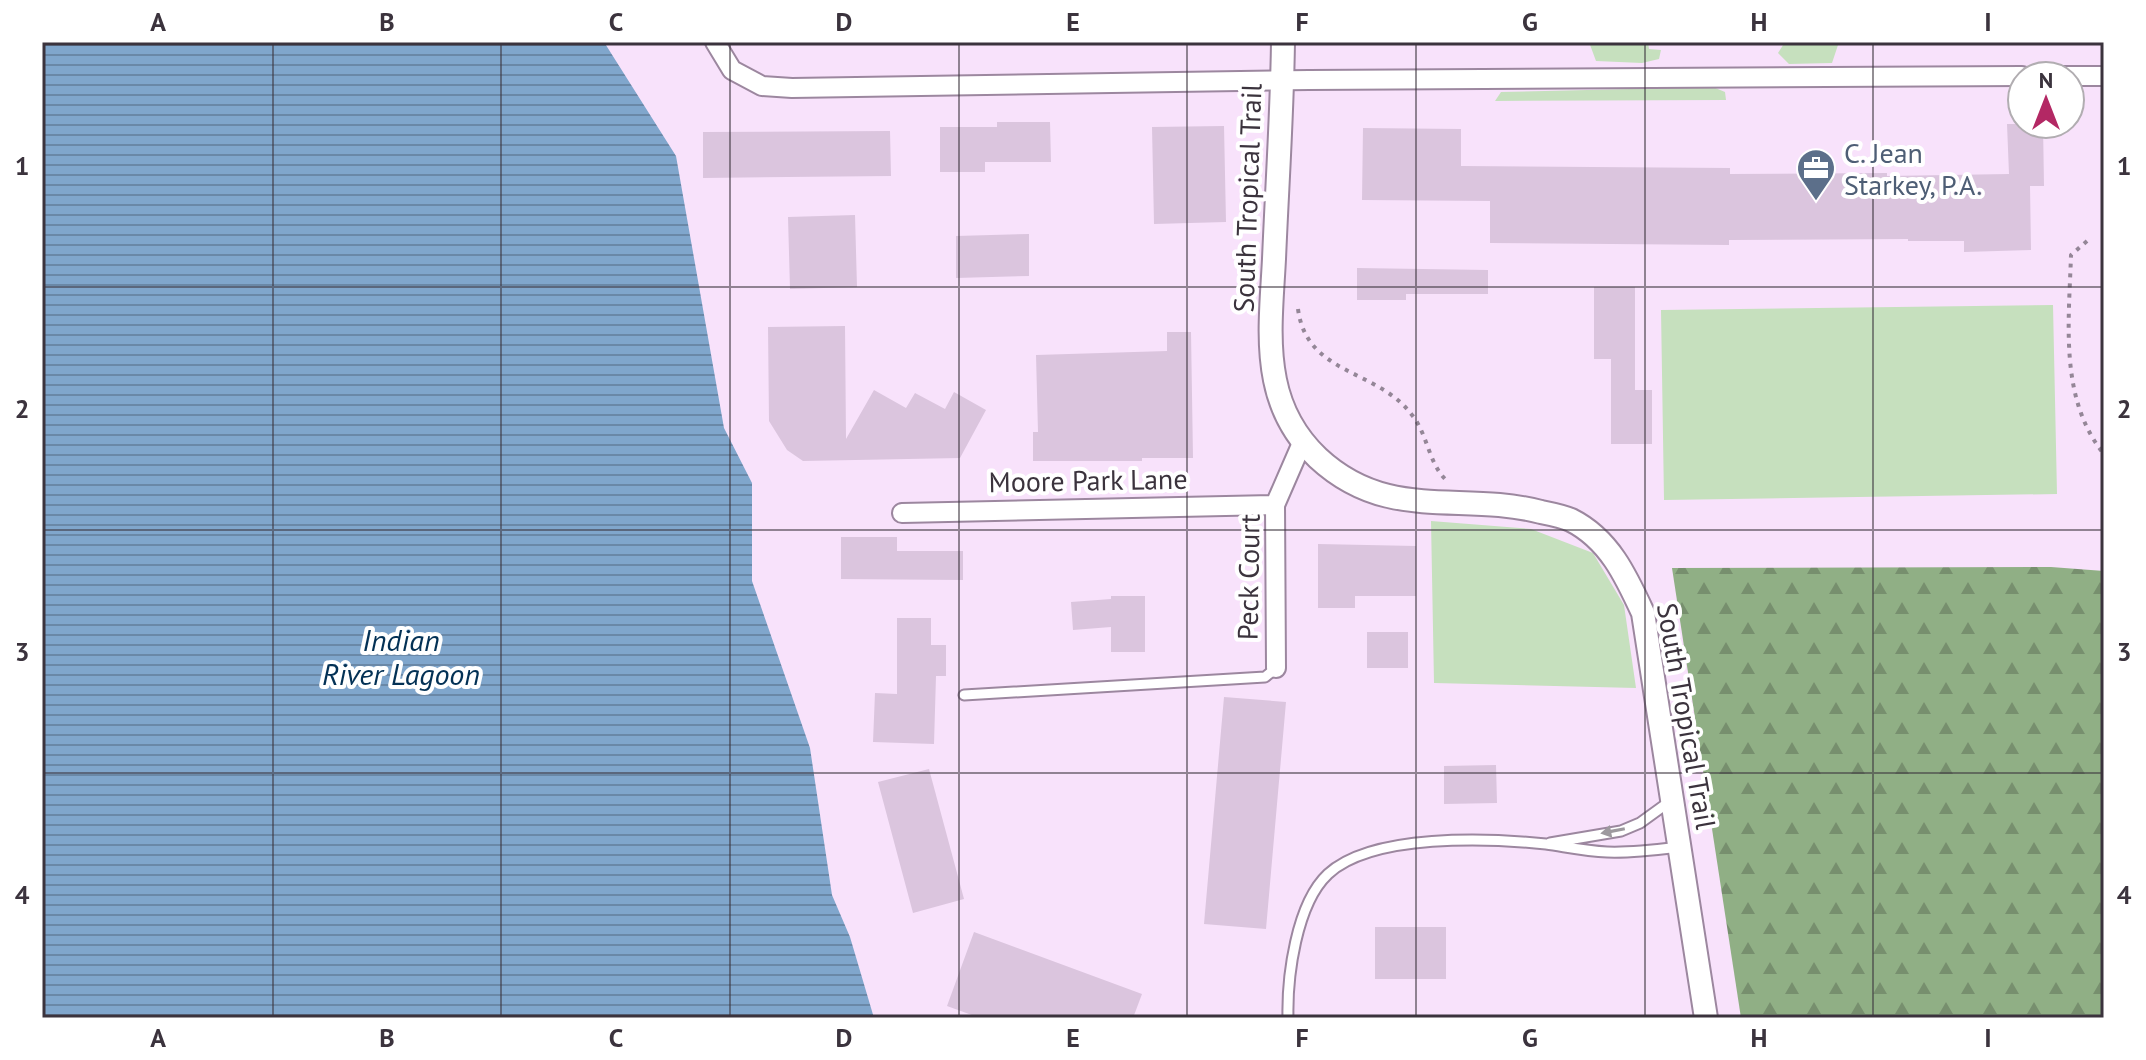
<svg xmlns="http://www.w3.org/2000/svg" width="2146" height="1060" font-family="'PT Sans',sans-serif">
  <defs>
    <pattern id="forest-firs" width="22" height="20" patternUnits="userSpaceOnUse" patternTransform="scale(2)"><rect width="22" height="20" fill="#90af85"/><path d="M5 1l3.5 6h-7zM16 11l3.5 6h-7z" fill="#778f6e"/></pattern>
    <pattern id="water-rules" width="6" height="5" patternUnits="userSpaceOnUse" patternTransform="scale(2)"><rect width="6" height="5" fill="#80a6cc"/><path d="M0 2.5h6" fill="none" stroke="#6a88a7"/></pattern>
  </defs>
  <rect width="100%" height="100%" fill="#f8e2fb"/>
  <path fill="#c6e0be" d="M 1589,42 L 1648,42 L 1649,49 L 1661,50 L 1659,59 L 1642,63 L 1596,61 Z
    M 1785,42 L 1839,42 L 1832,63 L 1789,64 L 1778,53 Z
    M 1713,87 L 1725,92 L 1726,100 L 1495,101 L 1501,92 Z
    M 2053,305 L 2057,494 L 1664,500 L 1661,310 Z
    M 1431,521 L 1531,529 L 1593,553 L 1624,605 L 1636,688 L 1434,683 Z"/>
  <path fill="url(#forest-firs)" d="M 2051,567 L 2104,571 L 2104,1018 L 1741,1018 L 1672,568 Z"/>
  <path fill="url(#water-rules)" d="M 42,42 L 604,42 L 676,156 L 724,428 L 752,483 L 752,581 L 810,748 L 832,895 L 850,937 L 874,1018 L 42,1018 Z"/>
  <path fill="#dbc5de" d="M 997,122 L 1050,122 L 1051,162 L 985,162 L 985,172 L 940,172 L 940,127 L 997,127 Z
    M 2007,124 L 2043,124 L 2044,186 L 2030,186 L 2031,250 L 1964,252 L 1964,241 L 1908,241 L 1908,239 L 1729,240 L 1729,245 L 1490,243 L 1490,201 L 1362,200 L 1363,128 L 1461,129 L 1461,166 L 1730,168 L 1730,174 L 1887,173 L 1887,176 L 2009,174 Z
    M 1224,126 L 1226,222 L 1154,224 L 1152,127 Z
    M 890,131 L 891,176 L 703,178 L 703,132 Z
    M 855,215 L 857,287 L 790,289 L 788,217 Z
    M 1029,234 L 1029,276 L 956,278 L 956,236 Z
    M 1357,268 L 1488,270 L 1488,294 L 1406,294 L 1406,300 L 1357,300 Z
    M 1594,287 L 1635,287 L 1635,390 L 1652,390 L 1652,444 L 1611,444 L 1611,359 L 1594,359 Z
    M 845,326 L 846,439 L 874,390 L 906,408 L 915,393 L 945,409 L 954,392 L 986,410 L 960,458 L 803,461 L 787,450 L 769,421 L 768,327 Z
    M 1167,332 L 1191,332 L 1193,458 L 1142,458 L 1142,461 L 1033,461 L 1033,432 L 1038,432 L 1036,355 L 1167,351 Z
    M 841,537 L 897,537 L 897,551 L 963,551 L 963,580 L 841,579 Z
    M 1318,544 L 1416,546 L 1416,596 L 1355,596 L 1355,608 L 1318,608 Z
    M 1111,596 L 1145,596 L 1145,652 L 1111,652 L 1111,627 L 1073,630 L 1071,602 L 1111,599 Z
    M 897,618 L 931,618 L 931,645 L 946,645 L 946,676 L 936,676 L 934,744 L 873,742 L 875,693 L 897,694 Z
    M 1367,632 L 1408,632 L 1408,668 L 1367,668 Z
    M 1224,697 L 1286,702 L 1266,929 L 1204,924 Z
    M 1496,765 L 1497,803 L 1444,804 L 1444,766 Z
    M 929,769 L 964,899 L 913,913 L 878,782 Z
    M 1375,927 L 1446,927 L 1446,979 L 1375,979 Z
    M 974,932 L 1142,994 L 1133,1018 L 980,1018 L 947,1006 Z"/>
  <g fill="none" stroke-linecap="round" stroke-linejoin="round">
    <defs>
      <path id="service" d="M 964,695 L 1265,677 L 1276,668
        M 1550,843 L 1621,831 L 1640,823 L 1669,802
        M 1288,1018 C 1287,977 1296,904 1328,874 C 1372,833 1489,838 1546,844 C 1567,847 1586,851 1607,852 C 1632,853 1655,850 1680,847"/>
      <path id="minor" d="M 715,42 L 732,70 L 762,86 L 792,88 L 1309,80 L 2022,76
        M 2048,76 L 2104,76
        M 902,513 L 1275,505
        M 1276,668 L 1275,505 L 1302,443"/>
      <path id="tertiary" d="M 1283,42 C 1282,115 1277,187 1274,259 C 1272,299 1267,341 1275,380 C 1281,410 1296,437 1318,458 C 1388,523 1461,491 1541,512 C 1551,514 1562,516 1571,520 C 1609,539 1626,576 1643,613 L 1706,1018"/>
    </defs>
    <use href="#service" stroke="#9c879f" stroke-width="13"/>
    <use href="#minor" stroke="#9c879f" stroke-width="22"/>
    <use href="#tertiary" stroke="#9c879f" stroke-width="26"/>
    <path stroke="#948697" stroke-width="4" stroke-dasharray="4 6" stroke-linecap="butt" d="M 2087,241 L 2071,255 C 2069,322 2059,399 2104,454
      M 1298,309 C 1307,376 1377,368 1412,415 C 1428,435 1428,462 1446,480"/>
    <use href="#service" stroke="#fff" stroke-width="9"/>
    <use href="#minor" stroke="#fff" stroke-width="18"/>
    <use href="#tertiary" stroke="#fff" stroke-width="22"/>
  </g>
  <defs><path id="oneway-solid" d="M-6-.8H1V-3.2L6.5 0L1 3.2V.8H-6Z" transform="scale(2)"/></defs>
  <use fill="#9d999e" href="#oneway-solid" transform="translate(1613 831) rotate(169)"/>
  <path fill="none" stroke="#3b333d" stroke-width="2" stroke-opacity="0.55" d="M 273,42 L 273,1018M 501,42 L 501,1018M 730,42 L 730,1018M 959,42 L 959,1018M 1187,42 L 1187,1018M 1416,42 L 1416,1018M 1645,42 L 1645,1018M 1873,42 L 1873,1018M 42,287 L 2104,287M 42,530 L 2104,530M 42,773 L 2104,773"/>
  <defs>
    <symbol id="office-pin" viewBox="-11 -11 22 30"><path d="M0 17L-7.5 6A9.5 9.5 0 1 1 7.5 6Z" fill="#5c6f8a" stroke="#fff"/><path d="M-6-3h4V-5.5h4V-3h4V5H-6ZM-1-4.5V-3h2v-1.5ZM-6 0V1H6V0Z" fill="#fff"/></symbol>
  </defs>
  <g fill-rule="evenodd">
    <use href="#office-pin" x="1794" y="146" width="44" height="60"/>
  </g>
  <g text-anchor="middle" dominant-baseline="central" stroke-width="8" stroke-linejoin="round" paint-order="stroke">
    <g font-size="28" fill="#4e5e75" stroke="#fff" text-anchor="start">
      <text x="1844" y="152">C. Jean<tspan x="1844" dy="32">Starkey, P.A.</tspan></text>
    </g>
    <g font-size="28" fill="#3b333d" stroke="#fff">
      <text transform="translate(1247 198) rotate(-88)">South Tropical Trail</text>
      <text transform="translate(1088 480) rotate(-1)">Moore Park Lane</text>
      <text transform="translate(1248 577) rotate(-89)">Peck Court</text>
      <text transform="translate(1687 716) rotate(80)">South Tropical Trail</text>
    </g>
    <g font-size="30" font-style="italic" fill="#033155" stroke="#fff">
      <text x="401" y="639">Indian<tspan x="401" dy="34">River Lagoon</tspan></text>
    </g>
  </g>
  <rect width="2146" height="1060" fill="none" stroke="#ffffff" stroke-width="88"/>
  <g transform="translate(2046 100)"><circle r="38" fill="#ffffff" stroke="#b1adb1" stroke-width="2"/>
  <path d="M0-6L14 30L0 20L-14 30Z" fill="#b32864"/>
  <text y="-12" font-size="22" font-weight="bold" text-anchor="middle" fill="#3b333d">N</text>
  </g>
  <rect x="44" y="44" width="2058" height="972" fill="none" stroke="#3b333d" stroke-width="3"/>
  <g font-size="26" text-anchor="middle" font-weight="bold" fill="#3b333d">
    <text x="158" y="31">A</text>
    <text x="387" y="31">B</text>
    <text x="616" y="31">C</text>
    <text x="844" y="31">D</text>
    <text x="1073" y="31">E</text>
    <text x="1302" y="31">F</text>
    <text x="1530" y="31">G</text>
    <text x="1759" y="31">H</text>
    <text x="1988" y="31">I</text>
    <text x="22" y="175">1</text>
    <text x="2124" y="175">1</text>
    <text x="22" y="418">2</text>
    <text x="2124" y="418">2</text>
    <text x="22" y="661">3</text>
    <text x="2124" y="661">3</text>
    <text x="22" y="904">4</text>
    <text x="2124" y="904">4</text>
    <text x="158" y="1047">A</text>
    <text x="387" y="1047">B</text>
    <text x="616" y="1047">C</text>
    <text x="844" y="1047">D</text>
    <text x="1073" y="1047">E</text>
    <text x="1302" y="1047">F</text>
    <text x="1530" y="1047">G</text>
    <text x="1759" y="1047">H</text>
    <text x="1988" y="1047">I</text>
  </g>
</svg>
